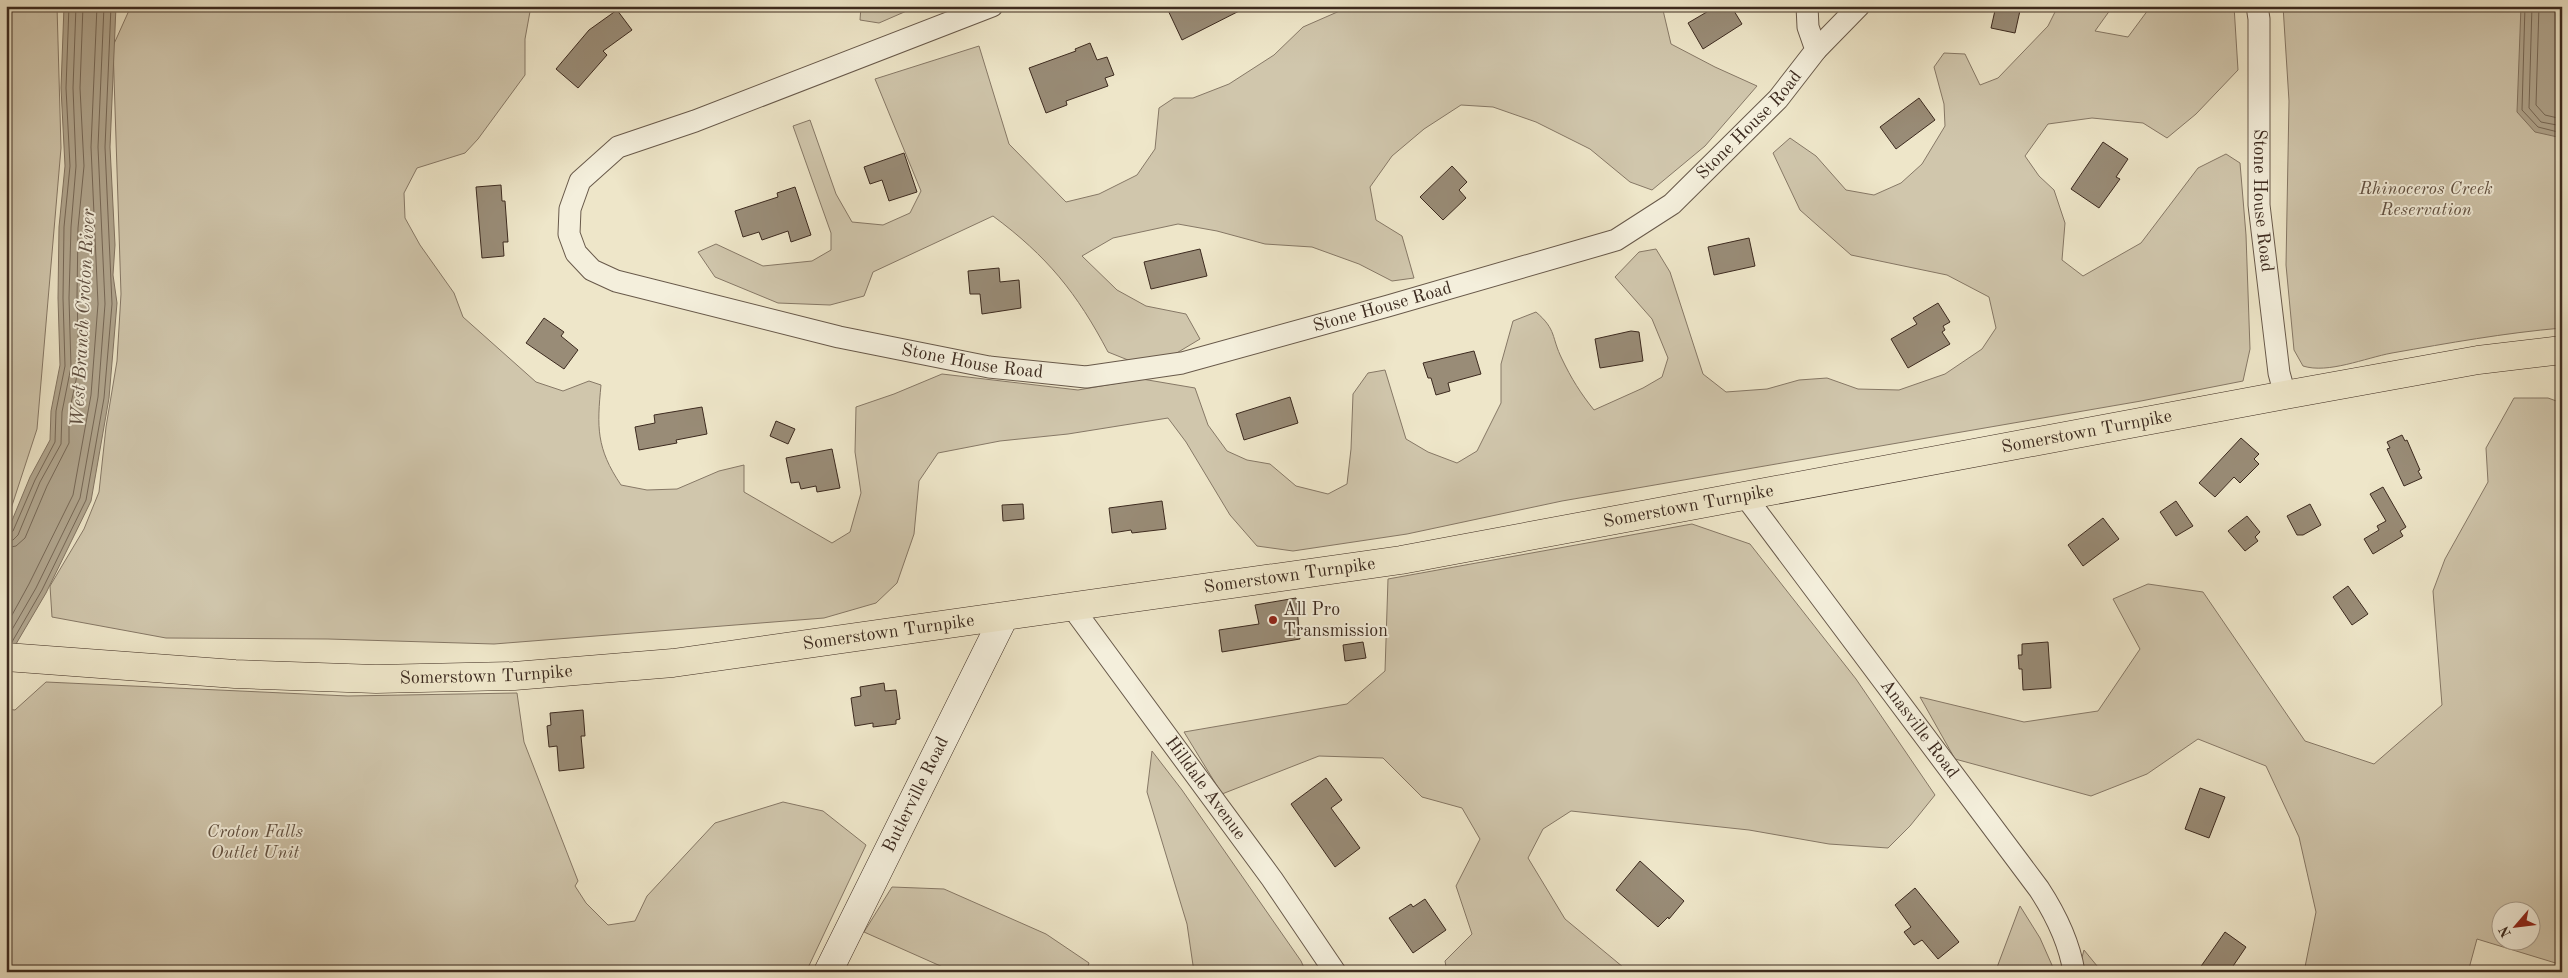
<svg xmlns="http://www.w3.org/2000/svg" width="2568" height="978" font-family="'Old Standard TT',serif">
  <rect width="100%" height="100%" fill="#eee6c9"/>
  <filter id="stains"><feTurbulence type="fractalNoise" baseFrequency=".004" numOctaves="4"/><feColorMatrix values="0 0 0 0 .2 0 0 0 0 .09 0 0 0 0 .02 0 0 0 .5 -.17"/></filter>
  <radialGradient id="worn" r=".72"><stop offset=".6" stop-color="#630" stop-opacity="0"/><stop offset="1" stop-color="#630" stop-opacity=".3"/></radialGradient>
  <path fill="#d0c6ac" stroke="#867866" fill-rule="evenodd" d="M 6,6 L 57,6 L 61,148 L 37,429 L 6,524 Z
    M 131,6 L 531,6 L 525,39 L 525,75 L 478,139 L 465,153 L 417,168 L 404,193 L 405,218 L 420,245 L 454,293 L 463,317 L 536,382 L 563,391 L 589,381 L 601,385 C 597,427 596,448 621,485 L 647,490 L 677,489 L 719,471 L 744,465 L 744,492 L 832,543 L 850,532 L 861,493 L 855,452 L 856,407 L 894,394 L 942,374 L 1078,390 L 1142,379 L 1195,388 L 1208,425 L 1227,451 L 1247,460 L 1270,464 L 1296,486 L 1328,494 L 1347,484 L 1351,449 L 1353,394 L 1368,373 L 1385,370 L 1406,439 L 1428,452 L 1457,463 L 1477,451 L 1501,403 L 1501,364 L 1513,321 L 1536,312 C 1557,330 1551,337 1562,359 C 1571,378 1581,394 1594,410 L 1643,388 L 1662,377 L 1668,358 L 1652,319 L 1615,277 L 1639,252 L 1656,249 L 1670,272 L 1703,374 L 1726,392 L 1767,389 L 1799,380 L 1827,378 L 1858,389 L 1899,390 L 1945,374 L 1982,349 L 1996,328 L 1989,297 L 1947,275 L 1851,255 L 1800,210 L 1773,153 L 1790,138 L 1816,156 L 1846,190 L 1874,195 L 1901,183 L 1922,164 L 1945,126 L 1944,104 L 1934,67 L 1944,53 L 1965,54 L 1980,85 L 1998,78 L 2048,26 L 2058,6 L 2113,6 L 2095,31 L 2128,37 L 2151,6 L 2234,6 L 2238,70 L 2196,114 L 2167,138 L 2143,123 L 2092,118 L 2048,124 L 2025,156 L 2039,176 L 2054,190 L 2065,223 L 2062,260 L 2083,276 L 2141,243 L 2198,168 L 2226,154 L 2240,163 L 2246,235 L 2250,349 L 2243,381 L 2141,401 L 1562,501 L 1407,534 L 1293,551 L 1257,546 L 1230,515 L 1186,442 L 1168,418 L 1068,434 L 1000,441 L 938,453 L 919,481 L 914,534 L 897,583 L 876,603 L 824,618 L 494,644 L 328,639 L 166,638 L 52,617 L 50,586 L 84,529 L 99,492 L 106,427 L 117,361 L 121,294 L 113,46 Z
    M 861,6 L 918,6 L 879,23 L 860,20 Z
    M 1351,6 L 1662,6 L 1671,44 L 1715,67 L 1757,86 L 1705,146 L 1652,190 L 1630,182 L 1590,149 L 1536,122 L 1493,107 L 1461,105 L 1424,129 L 1392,156 L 1370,187 L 1376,220 L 1402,236 L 1414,278 L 1392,281 L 1359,264 L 1312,247 L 1265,244 L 1217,231 L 1178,224 L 1113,238 L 1082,256 L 1117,290 L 1146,306 L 1186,314 L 1200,339 L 1175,354 L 1133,362 L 1108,352 C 1077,293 1047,256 993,216 L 873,272 L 864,296 L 830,305 L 778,303 L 715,277 L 698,252 L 716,244 L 763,266 L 812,261 L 831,250 L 831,233 L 793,126 L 810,120 L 836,194 L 852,222 L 883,225 L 910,213 L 921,191 L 875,79 L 979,46 L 1009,144 L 1066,202 L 1099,194 L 1137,175 L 1155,149 L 1159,108 L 1174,98 L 1193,98 L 1229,84 L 1274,55 L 1303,27 Z
    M 2283,6 L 2562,6 L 2562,328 C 2504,333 2449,343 2392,353 C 2365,358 2328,374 2303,366 L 2294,350 L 2286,265 L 2289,101 Z
    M 2514,398 L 2548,398 L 2562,403 L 2562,965 L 2477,939 L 2468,972 L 2304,972 L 2316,912 L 2299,837 L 2266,766 L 2198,739 L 2147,774 L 2091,796 L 1955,759 L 1920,697 L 2024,722 L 2098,711 L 2140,649 L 2113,599 L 2148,584 L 2203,592 L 2305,741 L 2374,764 L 2442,705 L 2433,591 L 2445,559 L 2488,482 L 2486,448 ZM 2500,910 L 2530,910 L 2530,940 L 2500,940 Z
    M 1692,524 L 1750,544 L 1856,679 L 1935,795 L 1910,826 L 1888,848 L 1829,844 L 1749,830 L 1571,811 L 1543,829 L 1528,858 L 1565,919 L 1629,972 L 1447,972 L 1445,961 L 1472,934 L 1456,886 L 1480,839 L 1462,808 L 1422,797 L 1383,758 L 1319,756 L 1222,794 L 1184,732 L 1347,704 L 1385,671 L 1388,579 Z
    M 46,682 L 348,696 L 517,693 L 524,742 L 578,881 L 575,886 L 586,903 L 608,925 L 635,921 L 647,896 L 715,823 L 783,802 L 823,811 L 866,845 L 806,972 L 6,972 L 6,709 L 15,710 Z
    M 1152,751 L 1182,790 L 1301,961 L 1306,972 L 1194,972 L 1187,924 L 1147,792 Z
    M 892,887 L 944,889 L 1046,934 L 1089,963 L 1086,972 L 954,972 L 864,932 Z
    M 2020,906 L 2040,938 L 2055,972 L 1993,972 L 1996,970 Z
    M 2084,950 L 2102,972 L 2078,972 Z"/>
  <path fill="#b1a68f" stroke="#827462" d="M 64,6 L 116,6 L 110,147 L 115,245 L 113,275 L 117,303 L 109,398 L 91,501 L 46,593 L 6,661 L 6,535 L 30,477 L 50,440 L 51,411 L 60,365 L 58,298 L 59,227 L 65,166 L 61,88 Z
    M 2521,6 L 2562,6 L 2562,138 L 2535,132 L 2517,112 Z"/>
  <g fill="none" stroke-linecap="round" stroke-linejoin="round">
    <path stroke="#766857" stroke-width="1" d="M 2525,6 L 2522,110 L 2538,127 L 2562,133
      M 2532,6 L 2529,108 L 2541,122 L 2562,126
      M 2539,6 L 2536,105 L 2545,115 L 2562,119
      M 6,534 L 13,531 L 35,480 L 55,442 L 56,411 L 65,366 L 63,298 L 64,227 L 70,166 L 66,88 L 69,6
      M 6,541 L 13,540 L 18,535 L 40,482 L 61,444 L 62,412 L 71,367 L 69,298 L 71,227 L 76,166 L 73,88 L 76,6
      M 6,548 L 16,546 L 25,538 L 47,486 L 69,443 L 69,413 L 79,366 L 77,298 L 78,228 L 84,166 L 80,88 L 83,6
      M 6,626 L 29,584 L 73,495 L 91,395 L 98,304 L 91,147 L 97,6
      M 6,640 L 36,588 L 80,498 L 98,397 L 105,304 L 98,147 L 104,6
      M 12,642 L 42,590 L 86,500 L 104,398 L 112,304 L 105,147 L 111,6"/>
  </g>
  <path fill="#998c77" stroke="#3c2a1f" d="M 1166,6 L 1249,6 L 1182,40 Z
    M 1717,6 L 1731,6 L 1742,24 L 1703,49 L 1688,23 Z
    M 1996,6 L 2021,6 L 2015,33 L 1991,28 Z
    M 617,10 L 632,30 L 603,51 L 607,55 L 578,88 L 556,69 L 589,30 Z
    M 1090,43 L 1097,60 L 1107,57 L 1114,75 L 1105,78 L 1108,86 L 1066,101 L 1067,105 L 1046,113 L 1029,68 L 1076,51 L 1075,49 Z
    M 1919,98 L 1935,120 L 1896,149 L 1880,127 Z
    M 2103,142 L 2128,159 L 2116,177 L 2120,179 L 2099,208 L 2071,189 Z
    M 904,153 L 917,192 L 889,201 L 882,180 L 870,184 L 864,167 Z
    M 1452,166 L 1467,182 L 1459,190 L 1466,198 L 1443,220 L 1420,197 Z
    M 501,185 L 502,201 L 505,201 L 508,242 L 503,242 L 504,256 L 482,258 L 476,187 Z
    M 795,187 L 811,235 L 791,242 L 788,231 L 762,240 L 759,232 L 743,237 L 735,211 L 778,197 L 777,193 Z
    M 1749,238 L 1755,266 L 1714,275 L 1708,247 Z
    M 1200,249 L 1207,276 L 1151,289 L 1144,262 Z
    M 999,268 L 1000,282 L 1019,280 L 1021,308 L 982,314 L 980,294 L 970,294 L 968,271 Z
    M 1938,303 L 1950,322 L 1943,326 L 1945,330 L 1942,332 L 1950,344 L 1908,368 L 1891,339 L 1917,324 L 1913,318 Z
    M 544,318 L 564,332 L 561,336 L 578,350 L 564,369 L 526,343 Z
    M 1631,331 L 1639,332 L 1643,361 L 1600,368 L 1595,339 Z
    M 1474,351 L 1481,374 L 1448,383 L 1450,391 L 1436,395 L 1431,378 L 1428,378 L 1423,363 Z
    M 1290,397 L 1298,423 L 1244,440 L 1236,414 Z
    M 702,407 L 707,434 L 676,440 L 677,443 L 639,450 L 635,427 L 655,423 L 654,415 Z
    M 776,421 L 795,429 L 788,444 L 770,436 Z
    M 2402,435 L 2405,441 L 2407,440 L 2420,470 L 2418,471 L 2422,478 L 2404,486 L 2387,449 L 2390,448 L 2387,442 Z
    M 2241,438 L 2259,454 L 2254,459 L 2259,464 L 2240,483 L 2234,477 L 2215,497 L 2199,483 Z
    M 832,449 L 840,488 L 817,492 L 816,486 L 801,489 L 799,482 L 791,483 L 786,458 Z
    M 2383,487 L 2406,527 L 2400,531 L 2403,536 L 2373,554 L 2364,539 L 2379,530 L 2377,526 L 2386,521 L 2370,494 Z
    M 1162,501 L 1166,529 L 1132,533 L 1131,530 L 1112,533 L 1109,508 Z
    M 2176,501 L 2193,526 L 2176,536 L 2160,512 Z
    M 1023,504 L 1024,519 L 1003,521 L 1002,505 Z
    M 2310,504 L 2321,525 L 2303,535 L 2297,535 L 2287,516 Z
    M 2247,516 L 2260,532 L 2255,537 L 2258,541 L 2245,551 L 2228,531 Z
    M 2103,518 L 2119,539 L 2083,566 L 2068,545 Z
    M 2348,586 L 2368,614 L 2352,625 L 2333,597 Z
    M 1296,598 L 1300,639 L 1222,652 L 1219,630 L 1259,624 L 1255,605 Z
    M 1363,642 L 1366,658 L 1345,661 L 1343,645 Z
    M 2048,642 L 2051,688 L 2023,690 L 2022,669 L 2019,669 L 2018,655 L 2022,655 L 2022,644 Z
    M 884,683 L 885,691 L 896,690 L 900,719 L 896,720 L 896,724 L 873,727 L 873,723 L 855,726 L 851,698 L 861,696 L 860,687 Z
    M 583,710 L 585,736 L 581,736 L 584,768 L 559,771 L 557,746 L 549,747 L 547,726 L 551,725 L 550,713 Z
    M 1326,778 L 1342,800 L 1331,808 L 1360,848 L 1335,867 L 1291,804 Z
    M 2200,788 L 2225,797 L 2209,838 L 2185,829 Z
    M 1640,861 L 1684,901 L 1669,919 L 1668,917 L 1658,927 L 1616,890 Z
    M 1915,888 L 1959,942 L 1938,959 L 1922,940 L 1914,945 L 1904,932 L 1911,927 L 1895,905 Z
    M 1425,899 L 1446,930 L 1413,953 L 1389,918 L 1411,904 L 1413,907 Z
    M 2225,932 L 2246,947 L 2229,972 L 2197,972 Z"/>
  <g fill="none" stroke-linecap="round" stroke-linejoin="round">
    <defs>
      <g id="street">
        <path id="s1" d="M 992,6 L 695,121 L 618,147 L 580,181 L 570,209 L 569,234 L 576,253 L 592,270 L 616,281 L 839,337 L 989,367 L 1086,377 L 1182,363 L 1388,306 L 1616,240 L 1672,204 L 1778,99 L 1816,50 L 1808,27 L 1807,6"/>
        <path id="s2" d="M 2257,6 L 2259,19 L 2259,205 L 2279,373 L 2285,395"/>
        <path d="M 1816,50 L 1859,6"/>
        <path id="s3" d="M 1745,496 L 2039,889 C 2056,915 2069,941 2074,972"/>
        <path id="s4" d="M 1072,607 L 1272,879 L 1335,972"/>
      </g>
      <g id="secondary">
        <path id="s5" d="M 828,972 L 1004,617"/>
      </g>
      <g id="primary">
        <path id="s6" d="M 6,657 L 235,674 L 376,679 L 514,676 L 673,663 L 1401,560 L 2285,395 L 2478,360 L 2562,350"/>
      </g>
    </defs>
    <use href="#street" stroke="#68594a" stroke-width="23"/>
    <use href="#secondary" stroke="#3c2a1f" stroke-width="29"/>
    <use href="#primary" stroke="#3c2a1f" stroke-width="29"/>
    <use href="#street" stroke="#f4efdc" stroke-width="21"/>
    <use href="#secondary" stroke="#f4efdc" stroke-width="28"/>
    <use href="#primary" stroke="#eee6c9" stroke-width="28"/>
  </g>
  <circle fill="#8f2418" stroke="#f4efdc" stroke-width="2" cx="1273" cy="620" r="5"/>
  <g text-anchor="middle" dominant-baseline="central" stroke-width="4" stroke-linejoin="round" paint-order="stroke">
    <g font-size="18" fill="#3c2a1f" stroke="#f4efdc">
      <text stroke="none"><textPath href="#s1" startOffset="1781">Stone House Road</textPath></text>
      <text stroke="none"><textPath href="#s2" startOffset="195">Stone House Road</textPath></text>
      <text stroke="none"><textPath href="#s1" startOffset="1361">Stone House Road</textPath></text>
      <text stroke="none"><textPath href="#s1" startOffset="941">Stone House Road</textPath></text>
      <text stroke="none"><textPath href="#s6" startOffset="2101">Somerstown Turnpike</textPath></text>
      <text stroke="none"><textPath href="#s6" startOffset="1696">Somerstown Turnpike</textPath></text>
      <text stroke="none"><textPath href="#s6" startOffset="1291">Somerstown Turnpike</textPath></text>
      <text stroke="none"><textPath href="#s6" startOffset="886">Somerstown Turnpike</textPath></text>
      <text stroke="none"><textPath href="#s6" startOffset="481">Somerstown Turnpike</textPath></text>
      <text stroke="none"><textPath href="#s3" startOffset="291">Anasville Road</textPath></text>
      <text stroke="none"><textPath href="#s4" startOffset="225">Hilldale Avenue</textPath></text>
      <text stroke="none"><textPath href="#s5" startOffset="198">Butlerville Road</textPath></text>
    </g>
    <g font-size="18" font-style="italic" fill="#615142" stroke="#f4efdc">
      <text x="2426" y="189">Rhinoceros Creek<tspan x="2426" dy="21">Reservation</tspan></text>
      <text x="255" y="832">Croton Falls<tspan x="255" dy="21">Outlet Unit</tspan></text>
    </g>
    <g font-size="18" fill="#3c2a1f" stroke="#f4efdc" text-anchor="start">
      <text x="1283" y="610">All Pro<tspan x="1283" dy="21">Transmission</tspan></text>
    </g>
    <g font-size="19" font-style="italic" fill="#5f4f41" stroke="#f4efdc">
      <text transform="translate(84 318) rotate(-87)">West Branch Croton River</text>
    </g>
  </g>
  <rect width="2568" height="978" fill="none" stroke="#eee6c9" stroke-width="25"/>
  <rect x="8" y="8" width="2553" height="963" fill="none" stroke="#3c2a1f" stroke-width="2.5"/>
  <rect x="12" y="12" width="2543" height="953" fill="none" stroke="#3c2a1f"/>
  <g transform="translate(2516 926) rotate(242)"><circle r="24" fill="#f4efdc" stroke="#aaa090"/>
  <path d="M0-4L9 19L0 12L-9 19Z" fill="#8f2418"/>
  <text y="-8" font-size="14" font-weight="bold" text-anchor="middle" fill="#3c2a1f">N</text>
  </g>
  <rect width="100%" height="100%" filter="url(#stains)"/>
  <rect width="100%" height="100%" fill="url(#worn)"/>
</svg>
